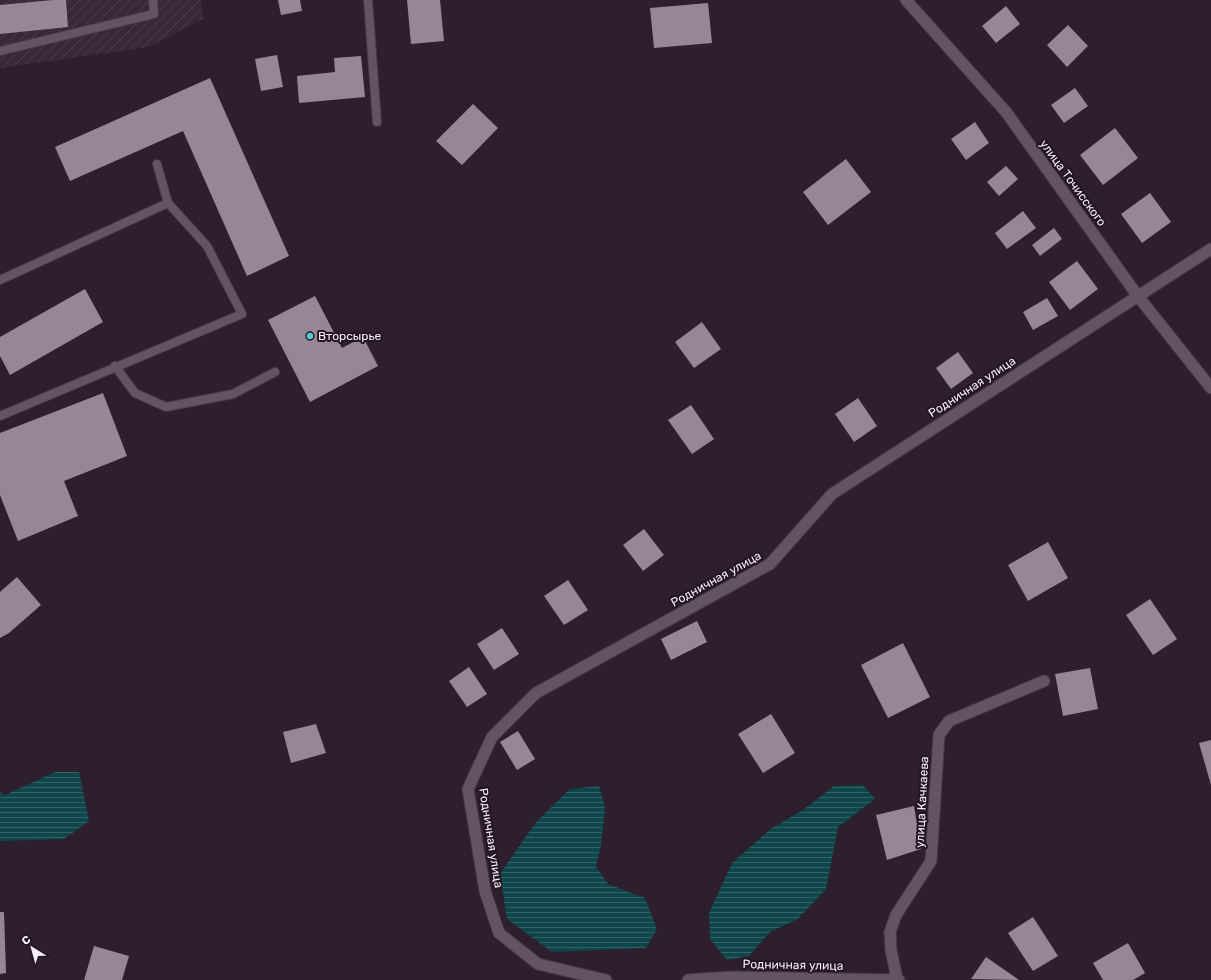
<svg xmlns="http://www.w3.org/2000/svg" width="1211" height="980" font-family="Rubik,sans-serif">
  <defs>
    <pattern id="industrial-furrows" width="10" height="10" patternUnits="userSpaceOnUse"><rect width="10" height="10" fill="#3a2738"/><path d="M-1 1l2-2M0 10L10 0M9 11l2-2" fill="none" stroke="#4e3c4c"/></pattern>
    <pattern id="water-rules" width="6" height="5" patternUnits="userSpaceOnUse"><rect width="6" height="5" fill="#0e464b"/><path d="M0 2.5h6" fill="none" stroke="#326166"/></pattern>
  </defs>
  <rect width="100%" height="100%" fill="#2d1f2b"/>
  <path fill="url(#industrial-furrows)" d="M 0,0 L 201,0 L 203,19 L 149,47 L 0,68 Z"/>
  <path fill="url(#water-rules)" d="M 55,772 L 79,772 L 89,821 L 64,839 L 0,841 L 0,792 L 5,795 Z
    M 863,785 L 875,799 L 838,827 L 826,889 L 798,919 L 770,932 L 749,956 L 727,960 L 710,939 L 709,913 L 732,863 L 772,828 L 803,810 L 834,786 Z
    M 599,786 L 605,807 L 601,845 L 596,867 L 608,884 L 645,898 L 657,929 L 646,948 L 552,952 L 507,919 L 500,874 L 536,822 L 570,789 Z"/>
  <path fill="#988695" d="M 53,0 L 66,0 L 68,27 L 0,34 L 0,5 Z
    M 278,0 L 300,0 L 302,11 L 281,15 Z
    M 407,0 L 440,0 L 444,41 L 411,44 Z
    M 708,3 L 712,43 L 654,48 L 650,8 Z
    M 1006,6 L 1020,24 L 996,43 L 982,26 Z
    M 1068,25 L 1088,46 L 1067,67 L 1047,45 Z
    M 277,55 L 283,87 L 261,91 L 255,59 Z
    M 361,56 L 365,97 L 299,103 L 297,76 L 335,72 L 334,58 Z
    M 210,78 L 289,256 L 247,276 L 183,131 L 70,181 L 55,147 Z
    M 1075,88 L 1088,106 L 1064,123 L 1051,105 Z
    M 473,104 L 498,128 L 462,165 L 436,141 Z
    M 975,122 L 989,143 L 966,160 L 951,139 Z
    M 1115,128 L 1138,158 L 1103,185 L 1080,155 Z
    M 846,159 L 871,192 L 828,225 L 803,192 Z
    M 1006,166 L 1018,179 L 999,196 L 987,182 Z
    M 1150,193 L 1171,222 L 1142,243 L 1121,214 Z
    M 1023,211 L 1036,228 L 1007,249 L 995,233 Z
    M 1054,228 L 1062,239 L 1040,256 L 1032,245 Z
    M 1077,261 L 1098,289 L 1070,310 L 1049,282 Z
    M 85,289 L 103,322 L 10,375 L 0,356 L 0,337 Z
    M 315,296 L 342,348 L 363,337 L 378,366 L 310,402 L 268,320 Z
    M 1047,298 L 1058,316 L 1033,330 L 1023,312 Z
    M 702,322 L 721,349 L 694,368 L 675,342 Z
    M 958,352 L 973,373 L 951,389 L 936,368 Z
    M 103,393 L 127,456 L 64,481 L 78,516 L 18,541 L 0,495 L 0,433 Z
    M 858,398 L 877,426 L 854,442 L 835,414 Z
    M 691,405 L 714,439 L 692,454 L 668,420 Z
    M 644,529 L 664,555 L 643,571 L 623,545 Z
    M 1048,542 L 1068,578 L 1028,601 L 1008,565 Z
    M 17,577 L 41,605 L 9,633 L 0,638 L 0,592 Z
    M 568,580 L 588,610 L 564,625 L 544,596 Z
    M 1150,599 L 1177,639 L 1153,655 L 1126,615 Z
    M 697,621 L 707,642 L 671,660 L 661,639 Z
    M 502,628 L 519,654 L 494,670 L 477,644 Z
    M 903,643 L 930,697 L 888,718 L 861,665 Z
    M 469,667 L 487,694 L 467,707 L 449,681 Z
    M 1090,668 L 1098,709 L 1063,716 L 1055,674 Z
    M 771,714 L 795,753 L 763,773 L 738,734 Z
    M 316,724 L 326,753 L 291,763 L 283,732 Z
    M 518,731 L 535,759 L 517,770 L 500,742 Z
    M 1211,740 L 1211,785 L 1199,743 Z
    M 914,806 L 921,849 L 887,860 L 876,815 Z
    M 0,912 L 4,912 L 6,973 L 0,974 Z
    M 1033,917 L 1058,956 L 1033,971 L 1008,933 Z
    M 1128,943 L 1145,973 L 1133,980 L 1103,980 L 1093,963 Z
    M 94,946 L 129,956 L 122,980 L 84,980 Z
    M 986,957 L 1019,980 L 971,979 Z"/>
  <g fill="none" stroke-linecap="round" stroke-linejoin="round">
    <defs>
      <path id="service" d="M 368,0 L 377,122
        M 0,51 L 154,14 L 153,0
        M 157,164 L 168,203
        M 0,280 L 168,203 L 207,246 L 242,314 L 0,416
        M 115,366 L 135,393 L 166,407 L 233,394 L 275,372"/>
      <path id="minor" d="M 906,0 L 1006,112 L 1137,295 L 1211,388
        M 897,979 L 891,950 L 890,932 L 896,915 L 931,861 L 939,735 L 949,721 L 1044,681
        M 606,980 L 538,964 L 499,933 L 485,891 L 468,789 L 492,737 L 536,693 L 770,564 L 832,494 L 1211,249
        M 688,980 L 731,977 L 899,980"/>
    </defs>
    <use href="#service" stroke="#473b46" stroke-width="10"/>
    <use href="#minor" stroke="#473b46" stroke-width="13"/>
    <use href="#service" stroke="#645461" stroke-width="8"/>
    <use href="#minor" stroke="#645461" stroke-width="11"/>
  </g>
  <circle fill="#52cbd7" stroke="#231622" stroke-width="1.5" cx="310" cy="336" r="4"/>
  <g text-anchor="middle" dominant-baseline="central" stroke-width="4" stroke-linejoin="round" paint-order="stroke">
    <g font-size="12" fill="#f8eef7" stroke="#231622">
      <text transform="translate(1073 183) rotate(54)">улица Точисского</text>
      <text transform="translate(972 387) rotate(-33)">Родничная улица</text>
      <text transform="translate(716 579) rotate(-29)">Родничная улица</text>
      <text transform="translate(922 802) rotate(-87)">улица Качкаева</text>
      <text transform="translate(491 838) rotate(81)">Родничная улица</text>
      <text transform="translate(793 965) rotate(1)">Родничная улица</text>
    </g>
    <g font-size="12" fill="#f8eef7" stroke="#231622" text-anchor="start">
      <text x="318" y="336">Вторсырье</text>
    </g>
  </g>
  <g transform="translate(32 948) rotate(323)" stroke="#231622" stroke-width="3" paint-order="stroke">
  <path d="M0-3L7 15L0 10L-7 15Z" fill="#f8eef7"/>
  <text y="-6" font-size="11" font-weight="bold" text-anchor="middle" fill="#f8eef7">С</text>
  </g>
</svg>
